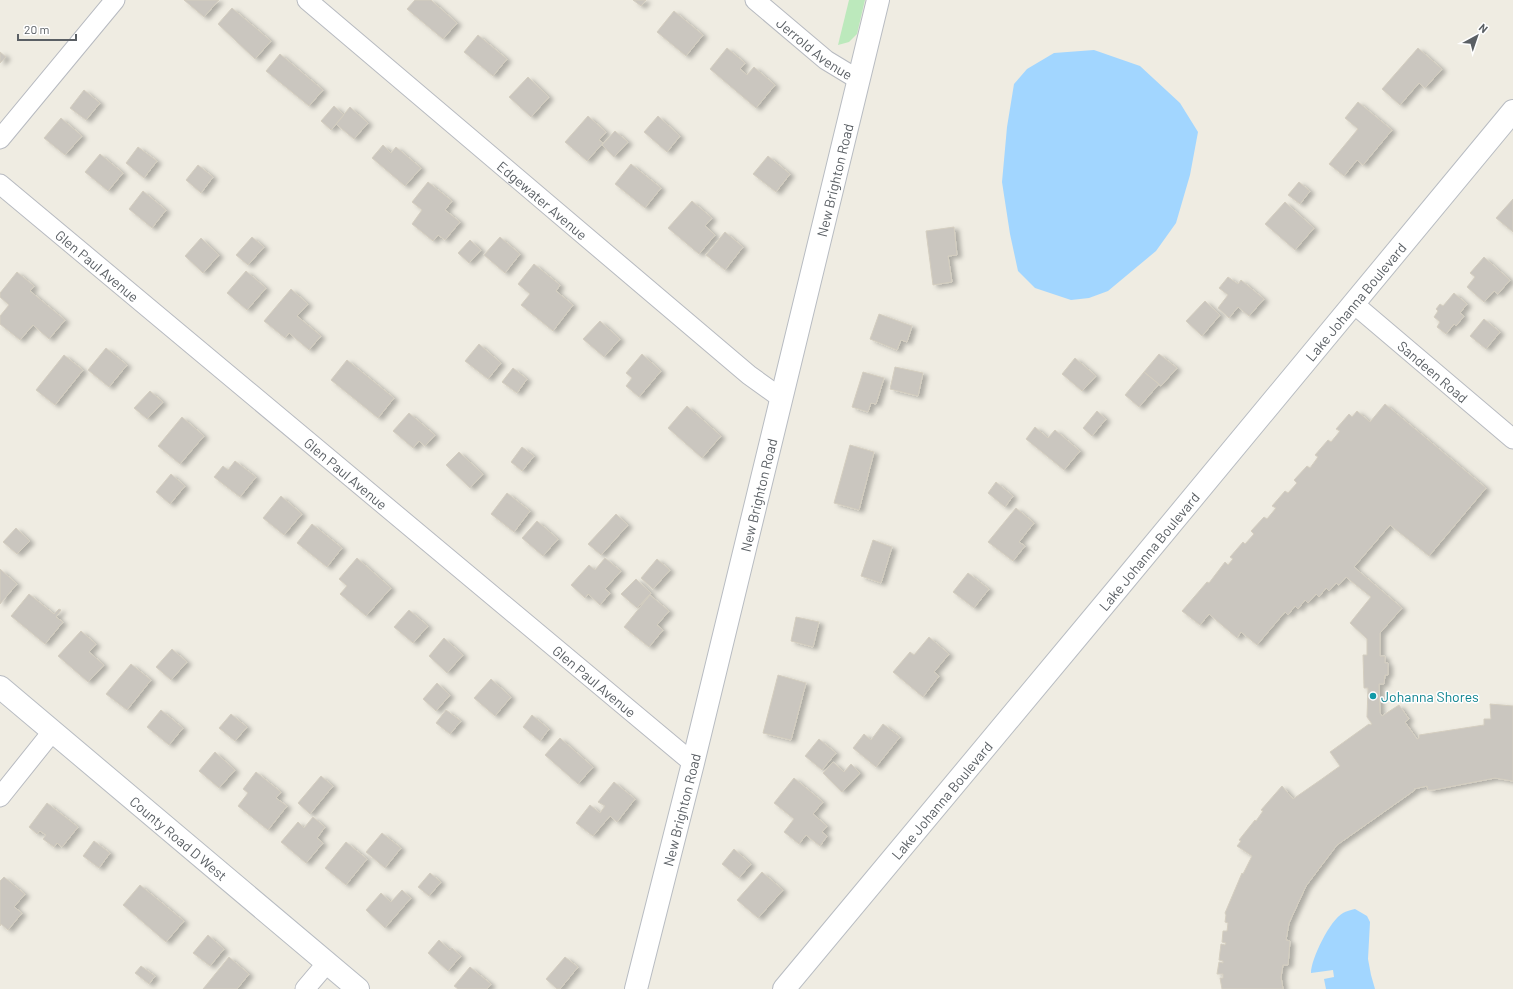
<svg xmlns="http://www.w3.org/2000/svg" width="1513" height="989" font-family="Barlow,sans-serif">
  <defs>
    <filter id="shadow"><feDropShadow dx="4.5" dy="2.5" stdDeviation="2" flood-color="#0004"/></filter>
  </defs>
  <rect width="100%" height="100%" fill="#efece2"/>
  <path fill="#bce9bc" d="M 849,0 L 865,0 L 857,34 L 849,42 L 838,45 Z"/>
  <path fill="#a2d6ff" d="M 1094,50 L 1140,66 L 1180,103 L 1198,132 L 1190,175 L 1176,223 L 1156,251 L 1108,291 L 1089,298 L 1071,300 L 1035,288 L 1018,271 L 1010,234 L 1002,182 L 1007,127 L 1014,84 L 1027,69 L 1054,53 Z
    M 1355,909 L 1367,916 L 1370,922 L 1368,959 L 1371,975 L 1375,989 L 1326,989 L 1324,979 L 1334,977 L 1333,970 L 1311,973 C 1311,959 1330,920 1343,913 C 1346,911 1351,910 1355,909 Z"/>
  <path fill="#cac6bf" stroke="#d4cec0" filter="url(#shadow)" d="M 184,0 L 219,0 L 204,17 Z
    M 415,0 L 431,0 L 457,23 L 443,39 L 407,9 Z
    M 633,0 L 646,0 L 641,6 Z
    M 232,8 L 271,41 L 255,59 L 218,24 Z
    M 674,11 L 703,35 L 686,56 L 657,32 Z
    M 478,35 L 507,59 L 493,76 L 464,52 Z
    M 727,48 L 745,63 L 740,69 L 747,75 L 754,67 L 775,85 L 756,108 L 710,69 Z
    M 1418,48 L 1442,69 L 1425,88 L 1419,83 L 1400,105 L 1382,89 Z
    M 0,52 L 6,57 L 0,63 Z
    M 280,54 L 323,90 L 309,106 L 266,71 Z
    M 528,77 L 549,97 L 531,117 L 509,97 Z
    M 84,90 L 100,103 L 86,120 L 70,108 Z
    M 1358,102 L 1392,130 L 1363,165 L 1357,160 L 1344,176 L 1329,164 L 1358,129 L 1345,118 Z
    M 334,106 L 344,115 L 331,130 L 321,121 Z
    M 350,107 L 368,123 L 354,139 L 336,124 Z
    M 588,116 L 606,132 L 599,140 L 603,143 L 587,161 L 565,142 Z
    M 658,116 L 680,136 L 667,152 L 644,132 Z
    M 61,118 L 82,136 L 65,155 L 44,138 Z
    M 615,131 L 628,142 L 614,157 L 602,145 Z
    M 383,145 L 391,153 L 396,147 L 421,168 L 405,186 L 372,158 Z
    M 138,147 L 157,161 L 144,178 L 126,163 Z
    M 100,154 L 123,173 L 108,191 L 85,172 Z
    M 768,156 L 790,174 L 776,192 L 753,174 Z
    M 631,164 L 661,188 L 645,208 L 615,184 Z
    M 198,165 L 213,177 L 201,193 L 186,180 Z
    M 428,182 L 452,201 L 445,210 L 460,222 L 445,240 L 438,235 L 433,241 L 412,224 L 422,210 L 412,202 Z
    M 1299,182 L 1310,191 L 1300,204 L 1288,195 Z
    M 143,191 L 166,210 L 152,228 L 129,209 Z
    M 1513,199 L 1513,232 L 1496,218 Z
    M 692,201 L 712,218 L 705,226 L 715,235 L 699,254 L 668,228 Z
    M 1285,202 L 1314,228 L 1295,250 L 1265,224 Z
    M 954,227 L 957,255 L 948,256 L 952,282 L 933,285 L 926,231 Z
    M 725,232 L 743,247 L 725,270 L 706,255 Z
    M 252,237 L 264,247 L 248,265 L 236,255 Z
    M 500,237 L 520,254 L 505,273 L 484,255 Z
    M 201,238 L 219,255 L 203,273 L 185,256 Z
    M 470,240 L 481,250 L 469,263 L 458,253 Z
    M 1484,257 L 1510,280 L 1498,294 L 1494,291 L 1484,302 L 1467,287 L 1475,277 L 1470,273 Z
    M 534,264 L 560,285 L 556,291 L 573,305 L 553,331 L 521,305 L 530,294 L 518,284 Z
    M 246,271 L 266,288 L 247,310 L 227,293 Z
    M 17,272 L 34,286 L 30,291 L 65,320 L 49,339 L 33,325 L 20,340 L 0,324 L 0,316 L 9,305 L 0,297 L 0,293 Z
    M 1228,277 L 1238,284 L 1241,280 L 1264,299 L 1249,316 L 1238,307 L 1229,318 L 1218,308 L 1228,295 L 1219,288 Z
    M 291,289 L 308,304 L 297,316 L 321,336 L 309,350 L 289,333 L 285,338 L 264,321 Z
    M 1454,293 L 1467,304 L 1460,313 L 1464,316 L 1456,326 L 1454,324 L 1446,334 L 1437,327 L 1440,322 L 1434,317 L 1438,311 L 1436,309 L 1440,304 L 1443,306 Z
    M 1205,301 L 1220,315 L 1202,336 L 1186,321 Z
    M 879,314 L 912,326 L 907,342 L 901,340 L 897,350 L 870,339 Z
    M 1484,319 L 1500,332 L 1486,349 L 1470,336 Z
    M 600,321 L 620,339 L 604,357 L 583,339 Z
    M 479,344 L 501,363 L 488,379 L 465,361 Z
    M 106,348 L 127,365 L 109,387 L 88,370 Z
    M 642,354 L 661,371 L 639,397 L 626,386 L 632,378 L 626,373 Z
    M 1159,354 L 1177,368 L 1161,386 L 1144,372 Z
    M 64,355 L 83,370 L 55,405 L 36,390 Z
    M 1075,358 L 1096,376 L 1082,391 L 1062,374 Z
    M 347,360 L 394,398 L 378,418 L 331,380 Z
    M 895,367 L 923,373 L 918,396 L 890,389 Z
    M 513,368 L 527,379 L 517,393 L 502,382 Z
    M 863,372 L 884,378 L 876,404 L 871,403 L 868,412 L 852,407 Z
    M 1144,372 L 1159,384 L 1139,407 L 1125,395 Z
    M 150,391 L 163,402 L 147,419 L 134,408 Z
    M 1385,404 L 1486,488 L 1429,556 L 1390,525 L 1354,567 L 1402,608 L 1380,633 L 1380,656 L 1385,656 L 1385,663 L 1388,663 L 1388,675 L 1385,675 L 1384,684 L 1379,684 L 1380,713 L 1382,716 L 1399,705 L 1409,719 L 1405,722 L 1417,739 L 1419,738 L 1419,735 L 1484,725 L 1484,719 L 1491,719 L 1490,704 L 1513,706 L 1513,781 L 1495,778 L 1433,790 L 1428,790 L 1427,786 L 1414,789 L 1415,790 L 1337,845 L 1306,886 L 1289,923 L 1286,940 L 1290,941 L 1288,965 L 1283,965 L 1281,977 L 1283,989 L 1222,989 L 1220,978 L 1223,978 L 1223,974 L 1217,974 L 1219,962 L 1223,963 L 1223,961 L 1219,960 L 1221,944 L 1225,945 L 1226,943 L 1222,942 L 1223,931 L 1227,931 L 1228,923 L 1225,922 L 1226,915 L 1225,913 L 1242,873 L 1243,874 L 1252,856 L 1237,846 L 1241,841 L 1239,840 L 1255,820 L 1256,821 L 1263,811 L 1261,810 L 1282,786 L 1293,799 L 1319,781 L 1340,766 L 1330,752 L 1362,729 L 1369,724 L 1370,725 L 1372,724 L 1367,717 L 1368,688 L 1364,688 L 1363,655 L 1367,655 L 1367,639 L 1350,623 L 1371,597 L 1346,577 L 1339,585 L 1336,583 L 1329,591 L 1326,588 L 1319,597 L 1316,594 L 1308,603 L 1305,600 L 1298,609 L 1295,606 L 1288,615 L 1285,612 L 1257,645 L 1241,632 L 1237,638 L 1209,614 L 1200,625 L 1182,611 L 1207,582 L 1209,583 L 1225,562 L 1228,565 L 1233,559 L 1230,557 L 1243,542 L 1245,544 L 1254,534 L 1251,531 L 1264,517 L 1267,519 L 1276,508 L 1272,506 L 1285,491 L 1288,493 L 1297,483 L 1294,480 L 1307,466 L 1310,468 L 1318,457 L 1315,455 L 1328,440 L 1331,442 L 1340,431 L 1336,429 L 1349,414 L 1352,417 L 1357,411 L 1370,422 Z
    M 687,406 L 721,436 L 702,458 L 668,428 Z
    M 1097,411 L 1106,419 L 1092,436 L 1083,428 Z
    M 409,413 L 435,435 L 425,446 L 419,441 L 413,448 L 393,431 Z
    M 182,417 L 204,436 L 180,464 L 158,446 Z
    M 1035,427 L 1048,438 L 1055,430 L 1080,451 L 1064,470 L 1026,439 Z
    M 850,445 L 874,452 L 859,510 L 834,503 Z
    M 522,447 L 534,456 L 522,471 L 511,462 Z
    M 459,452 L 483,474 L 470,488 L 446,465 Z
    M 235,461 L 256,477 L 240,497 L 214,477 L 223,466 L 228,470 Z
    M 171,474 L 185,486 L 170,504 L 156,492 Z
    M 996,482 L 1013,496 L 1005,507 L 988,493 Z
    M 507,493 L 530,511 L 514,532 L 491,514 Z
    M 281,496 L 302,514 L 284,535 L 263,518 Z
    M 1016,508 L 1034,523 L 1019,542 L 1025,546 L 1013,561 L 988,542 Z
    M 616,514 L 628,525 L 601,555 L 588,544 Z
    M 537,521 L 558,539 L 543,556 L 522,538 Z
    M 312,524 L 342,548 L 327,567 L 297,543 Z
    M 16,528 L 30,541 L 17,554 L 3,542 Z
    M 873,540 L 892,547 L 881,583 L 861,576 Z
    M 357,558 L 391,588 L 366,616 L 340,594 L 347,586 L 339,579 Z
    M 605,558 L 621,571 L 605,589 L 610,593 L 600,605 L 588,594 L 585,598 L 571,585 L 589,565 L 595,570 Z
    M 657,559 L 670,570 L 653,589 L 641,578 Z
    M 0,569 L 17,584 L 0,604 Z
    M 968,573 L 989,589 L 974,608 L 953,592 Z
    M 636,579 L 651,593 L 637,608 L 621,594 Z
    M 29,594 L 54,614 L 59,609 L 61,610 L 56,617 L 63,622 L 45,644 L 11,616 Z
    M 650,595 L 669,611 L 657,625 L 663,630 L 649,647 L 624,627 Z
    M 409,610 L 428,626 L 413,643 L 394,627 Z
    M 796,617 L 819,622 L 813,647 L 791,641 Z
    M 81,631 L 96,644 L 89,652 L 104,665 L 88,682 L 58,656 Z
    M 929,637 L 949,654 L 934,672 L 939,676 L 923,697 L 893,672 L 910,652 L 914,655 Z
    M 444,638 L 463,655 L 447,673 L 429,656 Z
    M 172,649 L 187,662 L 171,680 L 156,667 Z
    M 131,664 L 151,680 L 127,710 L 106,694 Z
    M 778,675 L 806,683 L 791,740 L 763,733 Z
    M 491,679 L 511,697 L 495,716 L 474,698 Z
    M 437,683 L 450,695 L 436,711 L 423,699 Z
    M 161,710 L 183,728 L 169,745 L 147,727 Z
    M 446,710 L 461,721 L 450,734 L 436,723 Z
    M 231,714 L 247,727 L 235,741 L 219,728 Z
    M 532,715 L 549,729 L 540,741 L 523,727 Z
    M 883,724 L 900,737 L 876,767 L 853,748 L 864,734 L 871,740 Z
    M 560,738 L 593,767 L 578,784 L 545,755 Z
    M 819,739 L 836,753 L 822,770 L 805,756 Z
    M 215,752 L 235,770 L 219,788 L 199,771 Z
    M 833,762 L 844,772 L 851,764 L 860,773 L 842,792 L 823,773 Z
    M 256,772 L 281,792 L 276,798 L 287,806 L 268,830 L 238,806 L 248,793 L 243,789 Z
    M 321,776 L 333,786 L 310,814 L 298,803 Z
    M 794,778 L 823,802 L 813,814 L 827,826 L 822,832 L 827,836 L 820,846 L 806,835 L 799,844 L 784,832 L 794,819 L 774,803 Z
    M 614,782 L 635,799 L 617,822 L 610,816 L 593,836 L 576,823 L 590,805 L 600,813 L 605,806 L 598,802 Z
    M 47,803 L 78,827 L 62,847 L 57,843 L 54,847 L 43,839 L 46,835 L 40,831 L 37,834 L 29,827 Z
    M 313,817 L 325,827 L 317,838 L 323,843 L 306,863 L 281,842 L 298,822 L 304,828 Z
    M 382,833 L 401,848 L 385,868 L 366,852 Z
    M 94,841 L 110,853 L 99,868 L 83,856 Z
    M 346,842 L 367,859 L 346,885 L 325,868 Z
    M 734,849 L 751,864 L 739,878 L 722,864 Z
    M 762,872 L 783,890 L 758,918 L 737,900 Z
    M 430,873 L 441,882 L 429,896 L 418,887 Z
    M 4,877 L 25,894 L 14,907 L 22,913 L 8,930 L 1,924 L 0,926 L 0,881 Z
    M 140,885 L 184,921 L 166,942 L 123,905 Z
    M 402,890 L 411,898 L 385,928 L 366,910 L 381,893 L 391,902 Z
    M 208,935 L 224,949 L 210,966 L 193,953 Z
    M 439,940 L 450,950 L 452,948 L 461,956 L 448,971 L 428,953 Z
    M 229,957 L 249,974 L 237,989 L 203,989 Z
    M 565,957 L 578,967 L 560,989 L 557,989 L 546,979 Z
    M 141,966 L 155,976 L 149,984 L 135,973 Z
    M 470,967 L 491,984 L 487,989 L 458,989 L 454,986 Z"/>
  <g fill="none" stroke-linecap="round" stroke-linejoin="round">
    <defs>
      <g id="street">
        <path id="s1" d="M 307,0 L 749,375 L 781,398"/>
        <path id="s2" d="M 755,0 L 826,60 L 859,80"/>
        <path d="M 0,139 L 115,0"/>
        <path id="s3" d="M 0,184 L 693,763"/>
        <path id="s4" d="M 1354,304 L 1513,439"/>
        <path d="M 0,797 L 52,732"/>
        <path d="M 305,989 L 327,963"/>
      </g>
      <g id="secondary">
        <path id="s5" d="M 0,687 L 358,989"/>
        <path id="s6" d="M 636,989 L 693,763 L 878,0"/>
        <path id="s7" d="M 784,989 L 1118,588 L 1513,111"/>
      </g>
    </defs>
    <use href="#street" stroke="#b7bac0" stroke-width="21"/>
    <use href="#secondary" stroke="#b8bcc2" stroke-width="24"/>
    <use href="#street" stroke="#fff" stroke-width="19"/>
    <use href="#secondary" stroke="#fff" stroke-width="22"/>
  </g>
  <circle fill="#0f9aa8" stroke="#fff" stroke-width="1.5" cx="1373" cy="696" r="4"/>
  <g text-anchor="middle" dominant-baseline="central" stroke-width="3" stroke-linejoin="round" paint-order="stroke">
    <g font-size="14" fill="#5a5f64" stroke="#fff">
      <text stroke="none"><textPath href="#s2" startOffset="77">Jerrold Avenue</textPath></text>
      <text stroke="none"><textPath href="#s6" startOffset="833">New Brighton Road</textPath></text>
      <text stroke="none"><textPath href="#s1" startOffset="309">Edgewater Avenue</textPath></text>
      <text stroke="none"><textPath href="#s3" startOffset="127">Glen Paul Avenue</textPath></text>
      <text stroke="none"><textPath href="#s7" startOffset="894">Lake Johanna Boulevard</textPath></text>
      <text stroke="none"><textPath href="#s4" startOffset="104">Sandeen Road</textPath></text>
      <text stroke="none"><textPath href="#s3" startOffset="451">Glen Paul Avenue</textPath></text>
      <text stroke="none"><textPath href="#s6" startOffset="509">New Brighton Road</textPath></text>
      <text stroke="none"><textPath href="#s7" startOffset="570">Lake Johanna Boulevard</textPath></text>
      <text stroke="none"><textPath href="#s3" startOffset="775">Glen Paul Avenue</textPath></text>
      <text stroke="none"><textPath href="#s7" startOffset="246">Lake Johanna Boulevard</textPath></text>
      <text stroke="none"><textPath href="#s6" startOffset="185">New Brighton Road</textPath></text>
      <text stroke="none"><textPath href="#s5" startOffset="234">County Road D West</textPath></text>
    </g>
    <g font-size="14" fill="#0d838f" stroke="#fff" text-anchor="start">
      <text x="1381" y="696">Johanna Shores</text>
    </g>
  </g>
  <g transform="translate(1477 36) rotate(40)" stroke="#ffffff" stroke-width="3" paint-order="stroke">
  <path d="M0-3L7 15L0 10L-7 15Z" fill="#5a5f64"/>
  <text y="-6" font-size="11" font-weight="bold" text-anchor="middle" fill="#5a5f64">N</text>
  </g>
  <path d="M18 34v6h58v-6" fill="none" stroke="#5a5f64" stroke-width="2"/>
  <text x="24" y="34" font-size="12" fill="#5a5f64" stroke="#ffffff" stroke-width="3" paint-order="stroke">20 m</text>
</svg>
